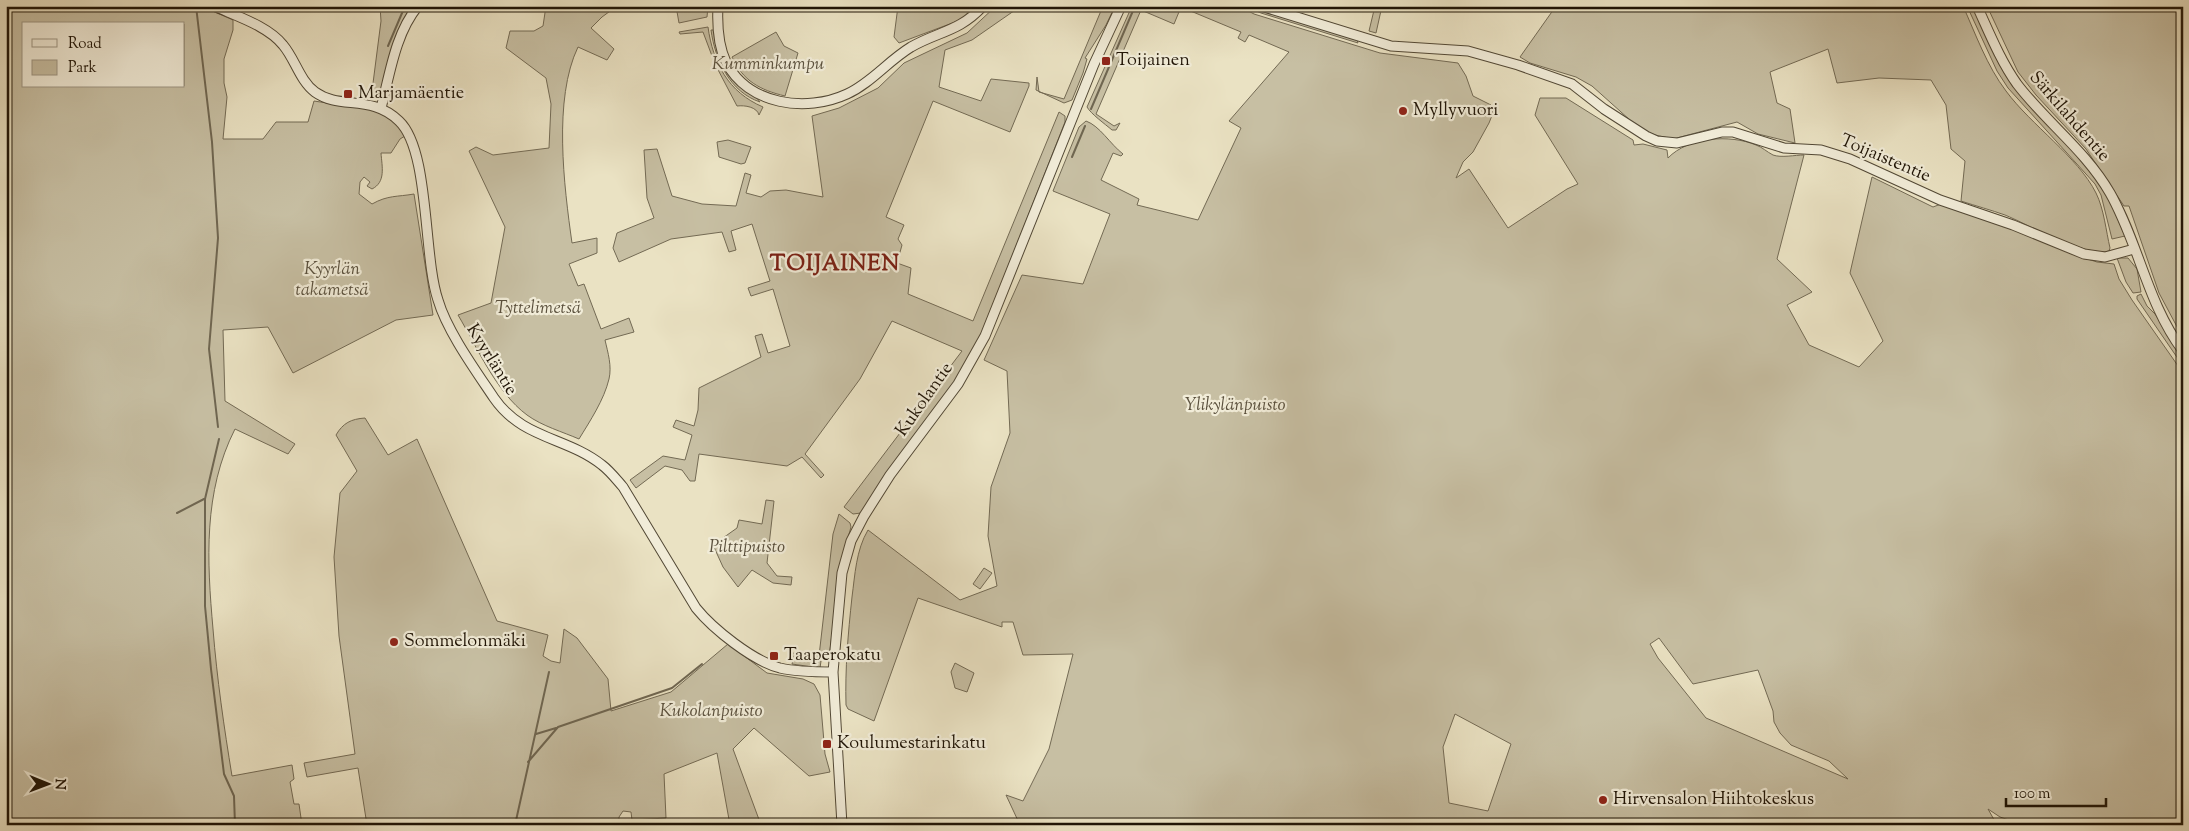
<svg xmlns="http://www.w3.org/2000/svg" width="2189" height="831" font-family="'Sorts Mill Goudy',serif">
  <rect width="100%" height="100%" fill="#eae2c3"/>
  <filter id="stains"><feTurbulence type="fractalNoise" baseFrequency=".004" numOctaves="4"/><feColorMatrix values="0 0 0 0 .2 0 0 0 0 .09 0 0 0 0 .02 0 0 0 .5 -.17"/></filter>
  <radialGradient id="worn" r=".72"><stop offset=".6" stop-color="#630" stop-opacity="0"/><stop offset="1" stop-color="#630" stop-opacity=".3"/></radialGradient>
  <path fill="#c7bfa3" stroke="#736a54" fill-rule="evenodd" d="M 6,6 L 201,6 L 233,20 L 233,30 L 224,59 L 224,83 L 227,97 L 223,139 L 263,139 L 276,122 L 308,122 L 314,101 C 348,107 384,102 405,136 L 400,139 L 391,153 L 381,153 C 382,167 386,182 372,189 L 367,186 L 370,182 L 364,177 L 360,182 L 359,194 L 372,204 C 388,195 397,197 414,194 L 433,315 L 396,320 L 293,373 L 268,327 L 223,330 L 225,401 L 295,444 L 288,454 L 235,429 C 203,492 207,561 213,629 C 217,679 224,727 232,776 L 292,765 L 294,779 L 290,782 L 294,804 L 299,804 L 302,825 L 6,825 ZM 24,24 L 184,24 L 184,86 L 24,86 Z
    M 380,6 L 412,6 L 402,22 L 382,92 L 372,91 L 381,21 Z
    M 546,6 L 617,6 L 602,17 L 591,28 L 614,49 L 607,60 L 578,47 C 553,99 564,186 572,243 L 597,238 L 597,253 L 569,264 L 578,286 L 584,284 L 601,329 L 629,318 L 634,332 L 605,340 C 608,353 612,366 609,379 C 604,400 590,421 579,439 C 563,432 542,426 527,415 C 496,392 477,347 458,315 L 491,303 L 505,227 L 469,151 L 476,147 L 493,155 L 549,148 L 551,104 L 546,78 L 506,48 L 510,31 L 534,31 L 543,26 Z
    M 676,6 L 708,6 L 707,17 L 679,23 Z
    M 898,6 L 973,6 L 963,19 L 899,43 L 894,37 Z
    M 996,6 L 1021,6 L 972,40 L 945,50 L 939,87 L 981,101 L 991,79 L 1029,83 L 1029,86 L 1010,132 L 933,101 L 886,217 L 904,225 L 898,239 L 902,245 L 897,263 L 911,268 L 908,294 L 973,321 L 1059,112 L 1065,116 L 1065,122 L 980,338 C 947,400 902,456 861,513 L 853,514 L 844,507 L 962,351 L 892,321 L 860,379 L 805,454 L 824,475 L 821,478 L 802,457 L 787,466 L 699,454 L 695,481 L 690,481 L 682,470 L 665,466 L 636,488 L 630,480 L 663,456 L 685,460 L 692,435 L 673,427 L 676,420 L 694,426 L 698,410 L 699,388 L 761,357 L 755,336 L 762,334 L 768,353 L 790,346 L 773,289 L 751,296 L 748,288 L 770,281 L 752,224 L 731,231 L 736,250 L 729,252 L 722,232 L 671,239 L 619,262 L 613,248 L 617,233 L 654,218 L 647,198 L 644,150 L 657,149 L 672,196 L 702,204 L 736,206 L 745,173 L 751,175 L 746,193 L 761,197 L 770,191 L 786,190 L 823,197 L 812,116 L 839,108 L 878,88 L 904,63 L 967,33 Z
    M 1103,6 L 1115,6 L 1106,25 L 1085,58 L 1087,59 L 1083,73 L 1072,100 L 1064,103 L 1036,90 L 1037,77 L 1039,92 L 1064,99 Z
    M 1132,6 L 1239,6 L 1254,14 L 1380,53 L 1458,63 L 1466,76 L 1473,96 L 1491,105 L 1493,113 L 1489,123 L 1473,152 L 1463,162 L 1456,178 L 1469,169 L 1508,228 L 1567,189 L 1578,184 L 1535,115 L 1540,98 L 1566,98 L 1633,140 L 1634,145 L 1643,144 L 1667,150 L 1668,158 C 1688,137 1730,134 1756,145 C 1762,147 1767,152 1773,155 C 1781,158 1795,155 1804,155 L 1777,259 L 1812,292 L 1787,305 L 1809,345 L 1859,367 L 1883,341 L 1850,273 L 1872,177 L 1933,207 L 1941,204 L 2016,230 L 2075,255 L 2097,262 L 2114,264 L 2119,279 L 2132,300 L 2183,373 L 2183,825 L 2023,825 L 2000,817 L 1988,809 L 1997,825 L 1020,825 L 1006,795 L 1023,801 L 1049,749 L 1073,654 L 1023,655 L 1013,622 L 1002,622 L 1002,627 L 918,598 L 874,721 L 848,709 L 846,705 C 845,669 848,634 852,597 C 855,575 856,550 868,530 L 960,600 L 997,586 L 988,536 L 991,487 L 1010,433 L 1007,371 L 984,360 L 1022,275 L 1083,284 L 1110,214 L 1053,191 L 1079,127 L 1086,121 C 1100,126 1110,144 1123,154 L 1121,156 L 1113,153 L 1101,180 L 1139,199 L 1137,205 L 1198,220 L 1241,128 L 1229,121 L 1289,52 L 1249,35 L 1245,42 L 1238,38 L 1241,32 L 1181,7 L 1174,24 L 1141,10 L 1096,114 L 1114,126 L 1120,123 L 1116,130 L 1112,130 C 1105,124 1091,114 1087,107 ZM 1659,638 L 1693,684 L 1758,670 L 1773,711 L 1774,722 L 1780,733 L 1791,745 L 1829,761 L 1848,779 L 1706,718 L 1658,658 L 1650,644 ZM 1455,714 L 1511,744 L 1488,811 L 1449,803 L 1443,747 Z
    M 1245,6 L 1252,6 L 1357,40 L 1358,43 L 1261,13 Z
    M 1375,6 L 1382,6 L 1376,33 L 1369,31 Z
    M 1556,6 L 1963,6 C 1976,35 1987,66 2006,91 C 2031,125 2078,157 2096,193 C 2104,209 2106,231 2110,248 L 2109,251 C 2088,258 2027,224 2005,215 C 1991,210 1976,206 1961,201 L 1965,161 L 1951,149 L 1946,105 L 1931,80 L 1879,78 L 1837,83 L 1828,49 L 1770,72 L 1777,103 L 1790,109 L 1795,143 L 1758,134 L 1737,122 L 1673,139 L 1655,135 L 1640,129 L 1592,86 L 1576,77 L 1530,63 L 1520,57 Z
    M 1967,6 L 1973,6 L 1993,51 L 2094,176 L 2110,201 L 2125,236 L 2112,239 L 2101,195 L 2095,184 L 2008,88 L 1997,71 Z
    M 1987,6 L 2183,6 L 2183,338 L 2159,293 L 2129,206 L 2124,206 L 2086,149 L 2036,95 L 2018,72 Z
    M 708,27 C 713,63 728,92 763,107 L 759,115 C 757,107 745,105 737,106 L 715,64 L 703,32 L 680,34 L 679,32 Z
    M 711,30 L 714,30 L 719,51 L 760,102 C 730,92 715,60 711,30 Z
    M 776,32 L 784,46 L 798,53 L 785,96 C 760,90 743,81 732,57 Z
    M 728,140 L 751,147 L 745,163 L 741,164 L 719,157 L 717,142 Z
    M 2117,258 L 2128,258 L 2137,269 L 2141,292 L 2133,293 L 2126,282 Z
    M 2141,294 L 2147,306 L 2155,314 L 2183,357 L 2183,366 L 2137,299 L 2137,296 Z
    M 365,418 L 388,455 L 417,439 L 497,621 L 548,635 L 543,656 L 551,661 L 560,663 L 564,629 L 577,638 L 608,679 L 611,711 L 671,692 L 728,644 L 767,673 L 803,679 L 814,684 L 820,695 L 825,754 L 830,772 L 809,776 L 754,728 L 733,749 L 761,825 L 730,825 L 717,753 L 664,774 L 666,818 L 632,820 L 631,812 L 623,811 L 619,817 L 619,825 L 367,825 L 358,768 L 307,777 L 304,763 L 355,754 L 339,636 L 334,557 L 340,493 L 357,471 L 336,435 C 343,423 351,419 365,418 Z
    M 766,500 L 774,501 L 767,563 L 777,576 L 792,577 L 791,585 L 773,583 L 752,570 L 738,587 L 723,567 L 713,545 L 737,528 L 739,520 L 762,524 Z
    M 839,514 L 850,523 L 851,527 L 841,563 L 829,658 L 791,657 L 792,653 L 819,656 L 833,534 Z
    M 984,568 L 992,573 L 980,589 L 973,584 Z
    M 793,660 L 821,661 L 820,668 L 792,664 Z
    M 955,663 L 974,673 L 967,692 L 955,688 L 951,672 Z"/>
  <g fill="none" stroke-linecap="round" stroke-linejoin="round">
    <path stroke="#6f6651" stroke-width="2" d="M 196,6 L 212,142 L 218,238 L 209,349 L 218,427
      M 388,46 L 405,6
      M 1091,109 L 1135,6
      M 1072,157 L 1085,126
      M 219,439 L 205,499 L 205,606 L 211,669 L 224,774 L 234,796 L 235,825
      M 177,513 L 204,499
      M 536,734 L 556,728
      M 528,762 L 558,727 L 672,688 L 702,664
      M 515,825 L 549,672"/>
    <defs>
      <path id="minor" d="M 214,6 C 236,16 268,26 283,45 C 295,59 300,81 315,92 C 340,110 371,94 399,121 C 430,150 423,256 438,300 C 447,331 476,371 494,398 C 522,439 567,437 602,465 C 610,471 616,479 623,487 L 696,608 C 713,629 753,661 780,668 C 797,672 816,672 833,672
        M 718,6 C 717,25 718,45 726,62 C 748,105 806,113 847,94 C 871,83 888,61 911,47 C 939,31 959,32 983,6
        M 1261,6 L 1391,46 L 1468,51 L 1518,65 L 1572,84 L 1604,109 L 1646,136 L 1657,141 L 1677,143 L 1722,132 L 1733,132 L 1784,148 L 1821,150 L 1850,159 L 1940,200 L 2013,225 L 2084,254 L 2105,257 L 2134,249
        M 1977,6 C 1989,32 2000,60 2017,84 C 2046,122 2086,151 2110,193 C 2139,244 2147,303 2183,351
        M 381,108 C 390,74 395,34 418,6
        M 842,825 L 833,672 L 842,573 L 851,541 L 864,516 L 890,475 L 958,384 L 985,336 L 1094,64 L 1121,6"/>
    </defs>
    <use href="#minor" stroke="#524835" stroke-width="11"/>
    <use href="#minor" stroke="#f1ecd8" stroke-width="9"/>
  </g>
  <g fill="#8f2418" stroke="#f1ecd8" stroke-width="2">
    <rect x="1101" y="56" width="10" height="10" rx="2.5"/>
    <rect x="343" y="89" width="10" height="10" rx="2.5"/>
    <circle cx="1403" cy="111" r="5"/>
    <circle cx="394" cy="642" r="5"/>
    <rect x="769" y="651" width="10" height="10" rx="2.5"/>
    <rect x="822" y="739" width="10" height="10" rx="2.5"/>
    <circle cx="1603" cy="800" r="5"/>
  </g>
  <g text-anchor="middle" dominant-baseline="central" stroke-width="4.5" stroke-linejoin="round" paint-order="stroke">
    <g font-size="18" fill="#1f1406" stroke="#f1ecd8" text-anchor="start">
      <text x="1116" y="61">Toijainen</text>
      <text x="358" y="94">Marjamäentie</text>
      <text x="1413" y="111">Myllyvuori</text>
      <text x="404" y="642">Sommelonmäki</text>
      <text x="784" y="656">Taaperokatu</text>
      <text x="837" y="744">Koulumestarinkatu</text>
      <text x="1613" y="800">Hirvensalon Hiihtokeskus</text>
    </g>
    <g font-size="18" font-style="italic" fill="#5a503d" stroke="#f1ecd8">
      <text x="768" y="65">Kumminkumpu</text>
      <text x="332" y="270">Kyyrlän<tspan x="332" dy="21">takametsä</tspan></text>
      <text x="538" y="309">Tyttelimetsä</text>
      <text x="1235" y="406">Ylikylänpuisto</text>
      <text x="747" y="548">Pilttipuisto</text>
      <text x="711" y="712">Kukolanpuisto</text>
    </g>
    <g font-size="18" fill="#1f1406" stroke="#f1ecd8">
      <text transform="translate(2069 117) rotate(49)">Särkilahdentie</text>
      <text transform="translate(1885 159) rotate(23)">Toijaistentie</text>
      <text transform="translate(491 360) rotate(58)">Kyyrläntie</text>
      <text transform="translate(925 400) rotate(-55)">Kukolantie</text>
    </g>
    <g font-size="22" font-weight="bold" letter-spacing="1" fill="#7a1f14" stroke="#f1ecd8">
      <text x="835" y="265">TOIJAINEN</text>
    </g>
  </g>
  <rect width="2189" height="831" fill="none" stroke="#eae2c3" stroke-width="25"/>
  <rect x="8" y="8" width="2174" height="816" fill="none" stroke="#1f1406" stroke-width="2.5"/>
  <rect x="12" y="12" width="2164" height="806" fill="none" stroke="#1f1406"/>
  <rect x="22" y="22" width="162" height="65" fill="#f1ecd8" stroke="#9d9684"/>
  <rect x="32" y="39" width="25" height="8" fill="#f1ecd8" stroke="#9d9684"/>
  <text x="68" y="48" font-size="15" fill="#1f1406">Road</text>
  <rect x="32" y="60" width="25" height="15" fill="#c7bfa3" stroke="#9d9684"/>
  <text x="68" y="72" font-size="15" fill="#1f1406">Park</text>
  <g transform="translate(48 784) rotate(91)" stroke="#f1ecd8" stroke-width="4" paint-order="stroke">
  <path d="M0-4L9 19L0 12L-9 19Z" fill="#1f1406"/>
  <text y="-8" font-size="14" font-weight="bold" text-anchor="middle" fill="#1f1406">N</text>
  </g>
  <path d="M2006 798v8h100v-8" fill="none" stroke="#1f1406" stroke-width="2.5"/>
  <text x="2014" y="798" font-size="15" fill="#1f1406" stroke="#f1ecd8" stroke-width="4" paint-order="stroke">100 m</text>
  <rect width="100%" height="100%" filter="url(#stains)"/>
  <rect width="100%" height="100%" fill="url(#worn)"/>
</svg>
